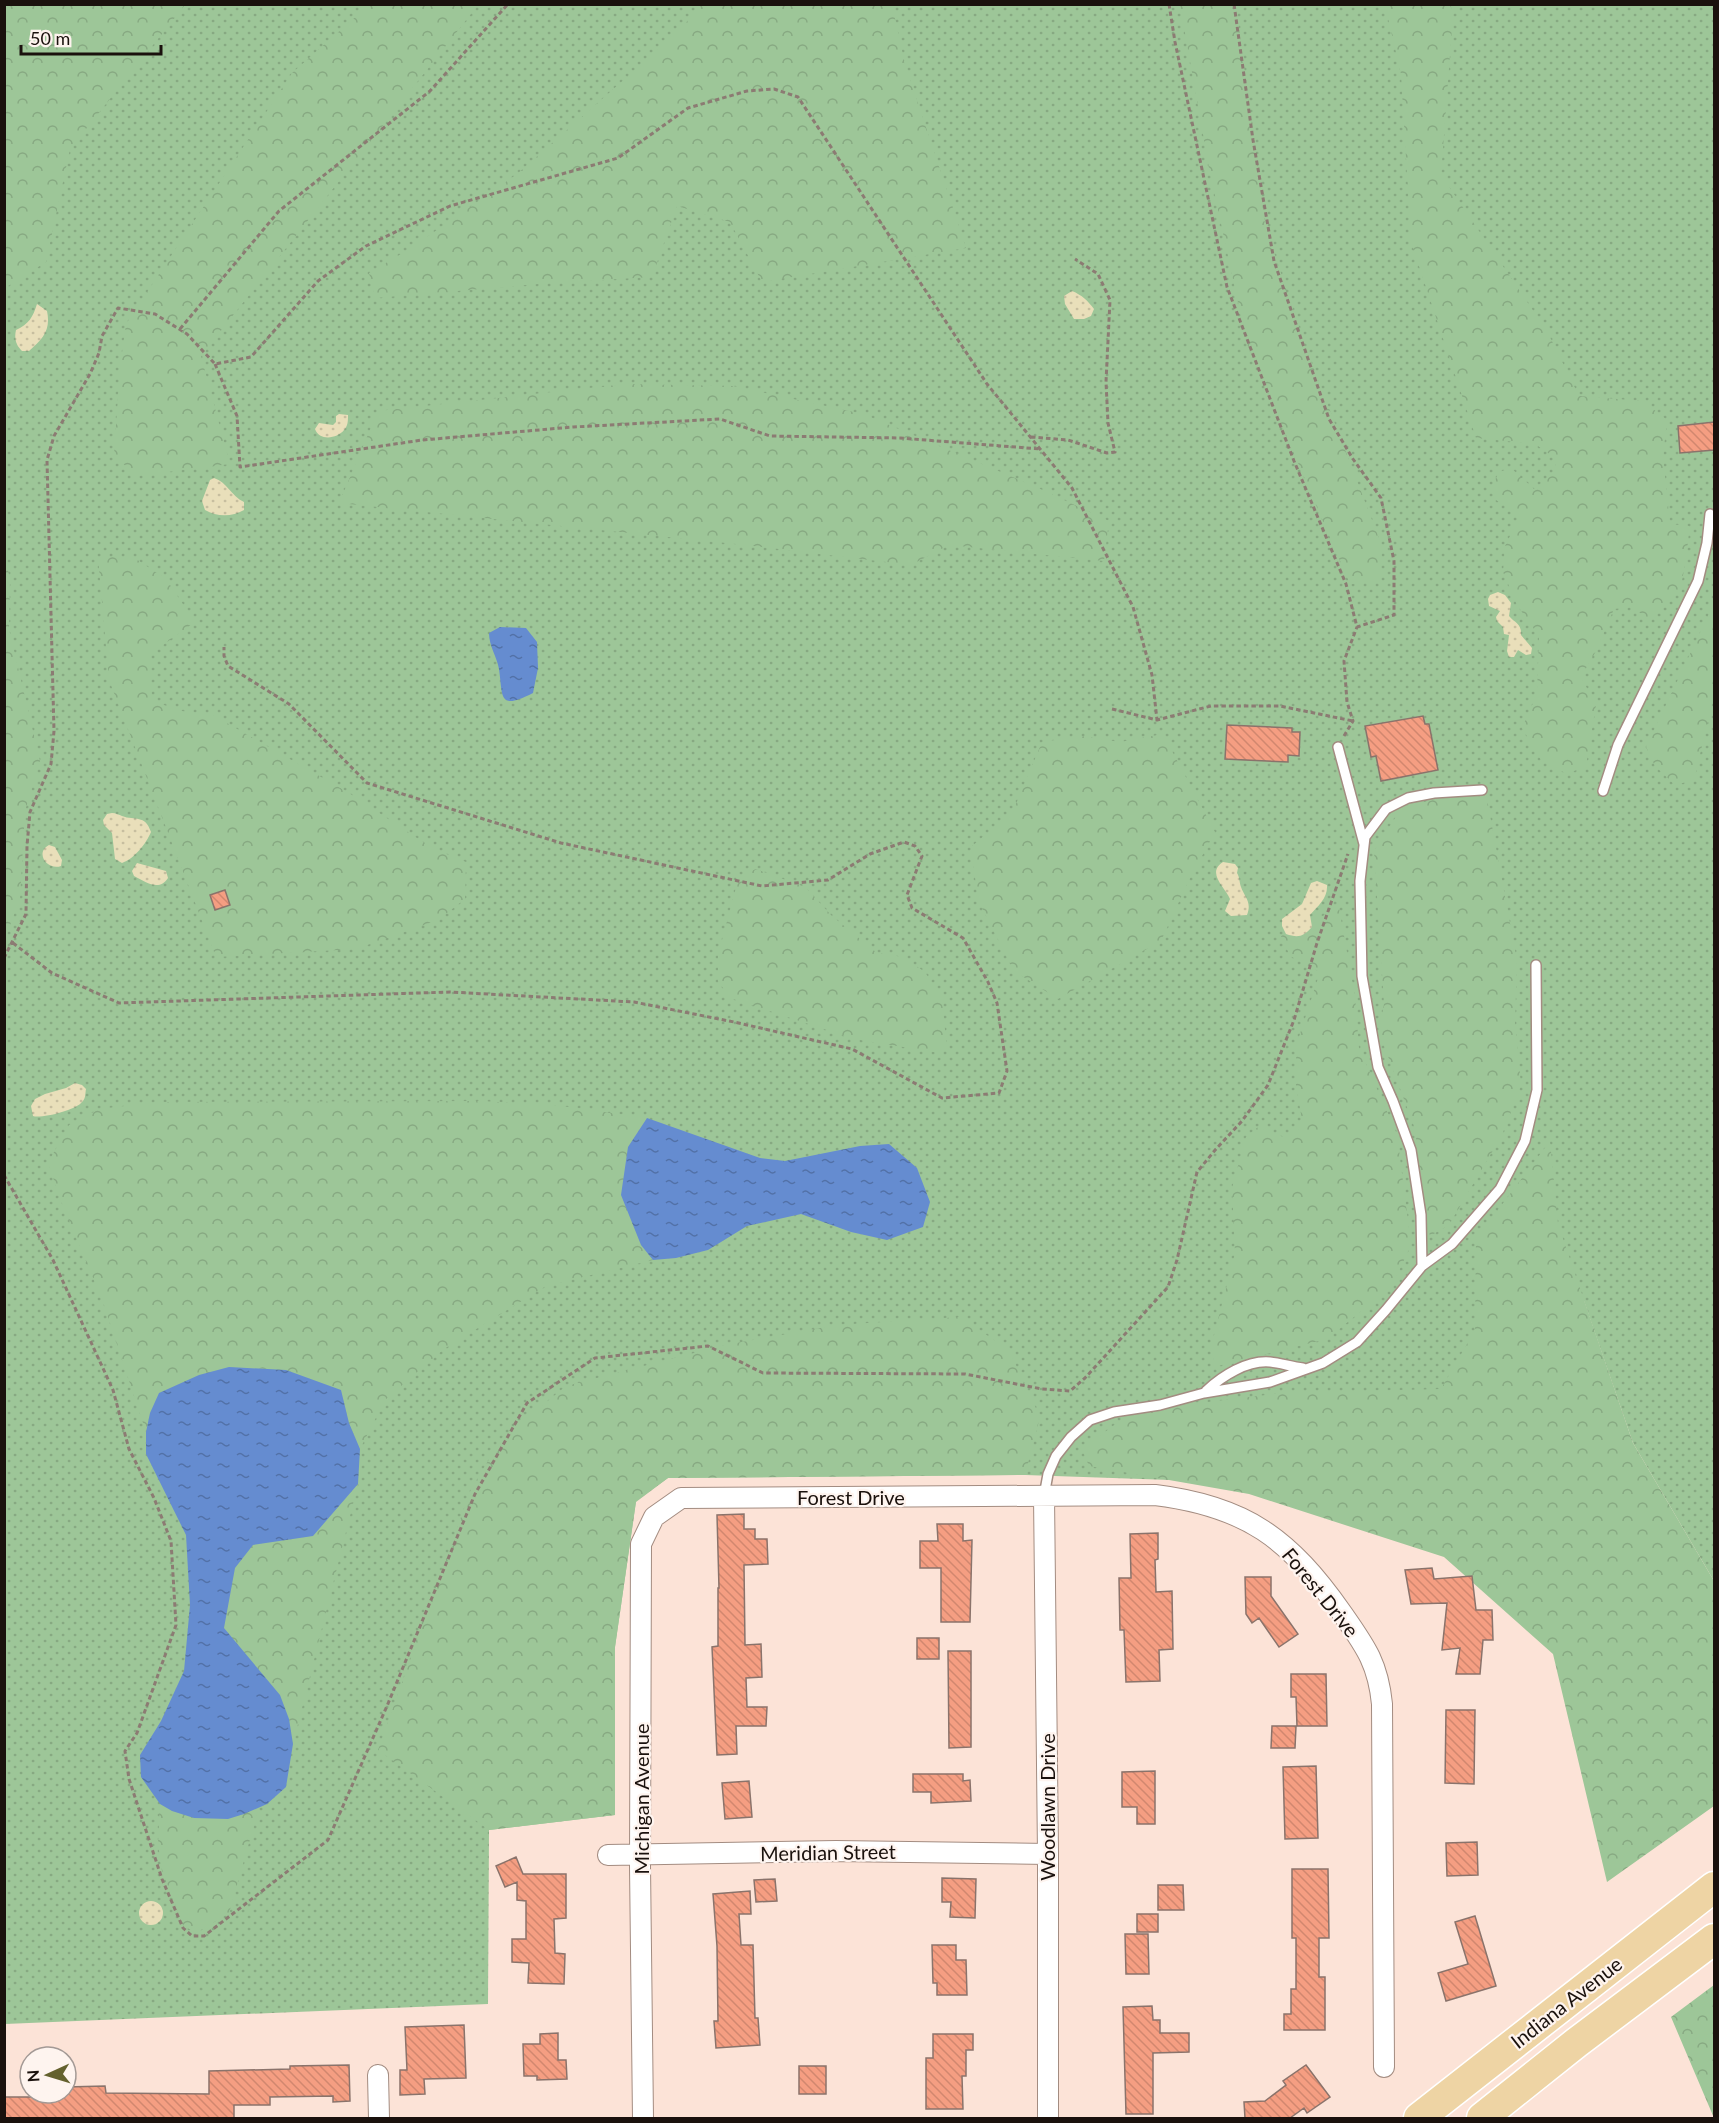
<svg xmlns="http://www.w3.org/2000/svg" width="1719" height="2123" font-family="Lato,sans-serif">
  <defs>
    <pattern id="grass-dots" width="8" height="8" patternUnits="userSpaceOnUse" patternTransform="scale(1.5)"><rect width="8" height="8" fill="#9dc698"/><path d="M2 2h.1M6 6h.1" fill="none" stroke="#87a982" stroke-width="1.8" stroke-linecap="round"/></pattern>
    <pattern id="forest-crowns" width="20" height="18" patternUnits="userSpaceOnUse" patternTransform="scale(1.5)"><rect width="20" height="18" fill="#9dc698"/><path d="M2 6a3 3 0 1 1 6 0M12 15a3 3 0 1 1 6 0" fill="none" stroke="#87a982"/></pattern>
    <pattern id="sand-dots" width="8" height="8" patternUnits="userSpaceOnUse" patternTransform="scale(1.5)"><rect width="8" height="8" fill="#e9dfba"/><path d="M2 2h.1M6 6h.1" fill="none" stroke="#c7be9f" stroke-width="1.8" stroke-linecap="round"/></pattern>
    <pattern id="water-ripples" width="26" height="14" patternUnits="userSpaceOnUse" patternTransform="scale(1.5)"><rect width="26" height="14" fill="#658cd0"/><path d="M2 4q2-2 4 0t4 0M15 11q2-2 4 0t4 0" fill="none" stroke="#5271a7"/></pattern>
    <pattern id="building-back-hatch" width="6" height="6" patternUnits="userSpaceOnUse" patternTransform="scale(1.5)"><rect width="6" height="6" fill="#f59e82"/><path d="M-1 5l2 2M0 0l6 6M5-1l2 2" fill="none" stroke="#d1876f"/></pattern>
  </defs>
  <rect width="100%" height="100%" fill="#fce3d7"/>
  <path fill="url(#grass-dots)" d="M 5,5 L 1714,5 L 1714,1581 L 1633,1443 L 1584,1301 L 1538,1372 L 1200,1481 L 1025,1475 L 668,1478 L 636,1502 L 615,1647 L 615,1815 L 489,1830 L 488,2004 L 5,2024 Z"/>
  <path fill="url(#forest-crowns)" d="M 5,4 L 185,5 L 70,149 L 46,262 L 5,288 Z
    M 369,5 L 478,5 L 201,356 L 230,464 L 136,476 L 114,455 L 120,367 L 126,324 L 292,73 Z
    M 701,5 L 892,5 L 905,64 L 966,248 L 762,282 L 730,222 L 677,206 L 652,277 L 550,283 L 375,298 L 369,273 L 411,248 L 517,174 L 678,32 Z
    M 1180,5 L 1236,5 L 1265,225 L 1306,348 L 1382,546 L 1380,582 L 1350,584 L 1247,344 L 1209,168 Z
    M 1385,5 L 1451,5 L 1452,28 L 1441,175 L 1547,331 L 1579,396 L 1643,401 L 1667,420 L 1663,457 L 1670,524 L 1689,526 C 1690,533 1683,582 1680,588 C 1674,598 1658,611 1650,620 L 1632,607 L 1614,609 L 1596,651 L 1581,677 L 1596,705 L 1586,766 L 1567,774 L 1541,760 L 1522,728 L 1537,694 L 1539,636 L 1517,605 L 1503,572 L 1505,546 L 1520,516 L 1493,498 L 1494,482 L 1499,472 L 1511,468 L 1534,489 L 1554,473 L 1557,459 L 1535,444 L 1476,438 L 1411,242 L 1401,74 Z
    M 626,384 L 733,386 L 863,414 L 1034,486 L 1109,521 L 1104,561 L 949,545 L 911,565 L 736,544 L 339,503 L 378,411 Z
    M 5,555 L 10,580 L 9,629 L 40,761 L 25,811 L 20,898 L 5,939 Z
    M 98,557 L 133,557 L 166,579 L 195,622 L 149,655 L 152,701 L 182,711 L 213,715 L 349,793 L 432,848 L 466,862 L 465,899 L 438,920 L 356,949 L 216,957 L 109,680 Z
    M 1714,603 L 1714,695 L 1694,780 L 1675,785 L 1655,766 L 1646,747 Z
    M 1163,734 L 1215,832 L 1189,880 L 1161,941 L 1058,999 L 1014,971 L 978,900 L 971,847 L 1013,811 L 1042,742 L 1081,736 L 1120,742 Z
    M 1459,794 L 1487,799 L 1517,961 L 1515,1023 L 1521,1085 L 1502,1135 L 1449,1225 L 1430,1236 L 1425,1214 L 1415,1129 L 1379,1032 L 1384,1004 L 1374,851 L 1402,807 Z
    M 756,869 L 805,887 L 832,916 L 877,953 L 903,957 L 925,972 L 942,999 L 947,1050 L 940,1053 L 854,1039 L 730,998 L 718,981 L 718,955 L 739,876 Z
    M 1339,908 L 1355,996 L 1359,1048 L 1397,1134 L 1411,1245 L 1392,1286 L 1327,1339 L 1214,1367 L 1212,1343 L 1235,1253 L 1232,1188 L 1246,1137 L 1258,1127 L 1286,1138 L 1303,1126 L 1295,1079 L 1297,1043 L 1320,972 L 1290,956 L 1281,936 Z
    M 482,1101 L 561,1106 L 647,1118 L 628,1147 L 641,1245 L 653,1260 L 546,1286 L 444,1349 L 385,1400 L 360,1449 L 349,1423 L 341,1390 L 286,1370 L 229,1367 L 150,1413 L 146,1432 L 103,1302 L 61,1201 L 48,1163 L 69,1125 L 99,1109 L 159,1102 Z
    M 1550,1141 L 1558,1224 L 1633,1443 L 1714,1581 L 1714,1806 L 1607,1882 L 1553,1654 L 1444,1557 L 1249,1494 L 1089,1466 L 1082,1449 L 1133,1411 L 1283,1393 L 1441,1389 L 1475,1330 L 1476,1239 Z
    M 960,1317 L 1009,1350 L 1040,1417 L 1025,1475 L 668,1478 L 636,1501 L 615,1647 L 615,1815 L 489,1830 L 378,1750 L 471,1489 L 502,1438 L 566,1386 L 725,1345 L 837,1325 Z
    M 358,1484 L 293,1744 L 289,1719 L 223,1628 L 235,1568 L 252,1545 L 313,1536 Z
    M 160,1804 C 192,1823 226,1823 259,1808 L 229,1913 L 196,1933 L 184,1926 L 162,1871 L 158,1844 Z
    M 1714,1985 L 1714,2118 L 1671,2017 Z"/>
  <path fill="url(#sand-dots)" d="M 1072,291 C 1082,295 1088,301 1094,309 L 1091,316 L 1084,319 L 1074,319 L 1065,304 L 1064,296 Z
    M 37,304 L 47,311 C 51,330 43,339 29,351 L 22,351 C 16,345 14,339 16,330 C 29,324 33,317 37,304 Z
    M 339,414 L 348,415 C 348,421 348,426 344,430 C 337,439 319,441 315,429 L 319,423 L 333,425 L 336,422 L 336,416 Z
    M 214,478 C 227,482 231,496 244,502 L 244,510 C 232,517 217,517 205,510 L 202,501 L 210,480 Z
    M 1498,592 L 1505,595 L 1511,603 L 1509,616 C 1515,623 1522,624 1521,635 L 1532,648 L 1531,654 L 1526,655 L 1518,650 L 1514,657 L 1509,657 L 1507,651 L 1509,635 L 1504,634 L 1503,627 L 1497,621 L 1496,617 L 1500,611 L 1489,606 L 1488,599 L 1490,595 Z
    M 112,813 C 116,813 119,815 122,816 C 135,821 145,814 151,832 C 146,844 134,859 122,863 L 115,859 L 112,833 L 104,825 L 103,820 L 107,814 Z
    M 49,845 L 55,847 L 62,860 L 61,866 C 48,871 34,853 49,845 Z
    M 1223,862 L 1235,864 L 1238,868 L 1237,873 C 1240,878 1239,881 1241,887 C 1245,898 1252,902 1247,915 L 1231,916 L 1225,911 L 1230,899 C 1225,887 1206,873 1223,862 Z
    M 137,863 L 166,871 L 168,878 C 159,892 146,882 134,876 L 132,871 Z
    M 1317,881 L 1327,885 C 1328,898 1318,906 1310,915 L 1312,927 C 1303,937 1298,938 1286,934 L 1282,926 L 1282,919 L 1302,904 L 1311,883 Z
    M 75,1083 L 82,1085 L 86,1089 C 85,1094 86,1099 81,1103 C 75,1110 41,1119 33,1116 L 31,1106 L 35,1099 L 45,1094 L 66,1088 Z
    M139 1913a12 12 0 1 1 24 0a12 12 0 1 1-24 0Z"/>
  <path fill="url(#water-ripples)" d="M 500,627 L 526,628 L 537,642 L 538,668 L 533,693 C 498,711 503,697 499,669 C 497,657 489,646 489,633 Z
    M 647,1118 L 760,1158 L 785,1161 L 860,1146 L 889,1144 L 917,1168 L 930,1202 L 923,1227 L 887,1240 L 851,1232 L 801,1214 L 747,1226 L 708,1250 L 676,1258 L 653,1260 L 641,1245 L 621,1195 L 628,1147 Z
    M 229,1367 L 286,1370 L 341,1390 L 349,1423 L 360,1449 L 358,1484 L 313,1536 L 253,1545 L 235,1568 L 224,1628 L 280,1695 L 289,1719 L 293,1744 L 286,1787 L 267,1804 L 244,1814 L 228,1819 L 194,1818 L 172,1811 L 160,1804 L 141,1777 L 140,1755 L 161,1721 L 184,1671 L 190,1605 L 186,1535 L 146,1454 L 146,1432 L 150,1413 L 159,1393 L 199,1375 Z"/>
  <path fill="url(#building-back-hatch)" stroke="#8a736b" stroke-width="1.5" d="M 1714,422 L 1714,450 L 1680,453 L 1678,426 Z
    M 1423,716 L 1425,724 L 1429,724 L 1438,770 L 1381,781 L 1376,756 L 1371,757 L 1365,726 Z
    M 1227,725 L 1292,728 L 1292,732 L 1300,732 L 1299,756 L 1288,755 L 1288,762 L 1225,759 Z
    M 225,890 L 230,905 L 215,910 L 210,895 Z
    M 744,1514 L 744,1529 L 755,1529 L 755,1539 L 767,1539 L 768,1564 L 744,1565 L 745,1645 L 761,1644 L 762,1677 L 746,1678 L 747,1707 L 767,1707 L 766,1726 L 736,1726 L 737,1754 L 717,1755 L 712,1647 L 718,1646 L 718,1588 L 719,1588 L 717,1515 Z
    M 937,1524 L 963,1524 L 963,1541 L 972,1540 L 970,1622 L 941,1622 L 941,1568 L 920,1568 L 920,1541 L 938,1541 Z
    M 1158,1533 L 1158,1559 L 1155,1560 L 1156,1592 L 1172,1591 L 1173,1649 L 1159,1650 L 1160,1681 L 1126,1682 L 1124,1630 L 1120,1630 L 1119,1578 L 1131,1578 L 1130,1534 Z
    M 1432,1568 L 1434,1579 L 1472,1576 L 1476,1610 L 1492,1610 L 1493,1640 L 1483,1640 L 1480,1674 L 1456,1674 L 1460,1648 L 1442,1650 L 1447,1603 L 1411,1604 L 1405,1570 Z
    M 1245,1577 L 1271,1577 L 1271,1596 L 1298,1634 L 1279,1647 L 1259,1618 L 1252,1623 L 1246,1614 Z
    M 917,1638 L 939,1638 L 939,1659 L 917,1659 Z
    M 948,1651 L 971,1651 L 971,1747 L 949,1748 Z
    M 1291,1674 L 1326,1674 L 1327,1726 L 1297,1726 L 1296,1697 L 1291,1697 Z
    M 1446,1710 L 1475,1710 L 1474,1784 L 1445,1783 Z
    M 1272,1726 L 1296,1726 L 1295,1748 L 1271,1748 Z
    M 1316,1766 L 1318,1838 L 1285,1839 L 1283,1767 Z
    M 1155,1771 L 1155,1824 L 1137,1824 L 1137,1807 L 1122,1807 L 1122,1772 Z
    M 913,1774 L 963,1774 L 963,1781 L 970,1780 L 971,1801 L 931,1803 L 931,1792 L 913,1792 Z
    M 749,1781 L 752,1817 L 725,1819 L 722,1783 Z
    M 1477,1842 L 1478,1875 L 1447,1876 L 1446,1843 Z
    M 516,1857 L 523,1874 L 566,1874 L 566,1918 L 554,1919 L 555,1953 L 565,1954 L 564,1984 L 528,1983 L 529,1963 L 512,1962 L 512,1939 L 526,1939 L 526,1901 L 517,1900 L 517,1882 L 505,1887 L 496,1866 Z
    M 1292,1869 L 1328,1869 L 1329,1938 L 1319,1938 L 1319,1977 L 1325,1977 L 1325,2030 L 1284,2030 L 1284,2014 L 1291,2014 L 1291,1989 L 1296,1989 L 1296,1938 L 1292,1938 Z
    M 942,1878 L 976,1879 L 975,1918 L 950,1917 L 951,1902 L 942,1902 Z
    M 775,1879 L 777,1901 L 756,1902 L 754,1880 Z
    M 1158,1885 L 1183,1885 L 1184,1910 L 1158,1910 Z
    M 750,1891 L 751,1914 L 739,1914 L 741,1945 L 753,1945 L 755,2018 L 758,2018 L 760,2045 L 716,2048 L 714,2021 L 718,2021 L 717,1946 L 713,1894 Z
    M 1137,1914 L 1158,1914 L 1158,1932 L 1137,1932 Z
    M 1475,1916 L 1496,1986 L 1446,2001 L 1438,1973 L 1468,1964 L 1455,1922 Z
    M 1125,1934 L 1148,1934 L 1149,1974 L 1126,1974 Z
    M 932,1945 L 956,1945 L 956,1960 L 966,1960 L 967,1995 L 937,1995 L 937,1983 L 933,1983 Z
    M 1152,2006 L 1153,2020 L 1160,2020 L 1160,2033 L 1189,2033 L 1189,2052 L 1153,2053 L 1153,2114 L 1126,2114 L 1123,2007 Z
    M 464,2025 L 466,2078 L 424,2079 L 425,2094 L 400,2095 L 400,2070 L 407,2070 L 405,2027 Z
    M 558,2033 L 558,2060 L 566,2060 L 567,2079 L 537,2080 L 537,2076 L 524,2076 L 523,2044 L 540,2044 L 540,2034 Z
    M 933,2034 L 973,2034 L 973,2050 L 966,2050 L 966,2076 L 962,2076 L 963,2109 L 926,2109 L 926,2058 L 933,2058 Z
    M 349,2065 L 350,2101 L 333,2102 L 333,2096 L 270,2097 L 270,2105 L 234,2105 L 234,2118 L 4,2118 L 4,2097 L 57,2097 L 57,2093 L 66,2093 L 66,2087 L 105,2086 L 106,2093 L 209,2094 L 209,2071 L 290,2069 L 290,2066 Z
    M 1306,2065 L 1330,2097 L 1307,2113 L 1304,2108 L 1290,2118 L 1245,2118 L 1244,2102 L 1265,2101 L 1286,2085 L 1283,2081 Z
    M 799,2066 L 826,2066 L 826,2094 L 799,2094 Z"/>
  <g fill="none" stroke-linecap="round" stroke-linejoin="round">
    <defs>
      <path id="service" d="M 1338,747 L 1364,844
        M 1603,791 L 1618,745 L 1698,581 L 1707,543 L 1710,514
        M 1422,1266 L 1421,1215 L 1411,1150 L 1393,1101 L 1378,1067 L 1362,976 L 1360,881 L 1365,837 L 1386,809 L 1408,798 L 1434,793 L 1482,790
        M 1206,1391 C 1222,1376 1247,1360 1270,1362 C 1281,1363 1292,1367 1303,1368
        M 1044,1496 L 1048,1474 L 1056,1456 L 1071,1437 L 1090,1420 L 1114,1412 L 1160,1405 L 1204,1393 L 1270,1382 L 1323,1363 L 1357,1342 L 1386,1310 L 1422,1266 L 1452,1244 L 1500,1189 L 1525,1141 L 1537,1090 L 1536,965"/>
      <path id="minor" d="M 1044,1496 L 1048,1854 L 1048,2118
        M 608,1855 L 836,1851 L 1048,1854
        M 378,2075 L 379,2118
        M 643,2118 L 640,1866 L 641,1544 L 654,1517 L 681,1498 L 1155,1495 C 1246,1506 1290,1539 1342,1613 C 1365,1646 1378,1663 1382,1704 L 1384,2067"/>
      <path id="primary" d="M 1419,2118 L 1714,1887
        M 1482,2118 L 1576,2043 L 1714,1939"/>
    </defs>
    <use href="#service" stroke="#a38c81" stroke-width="12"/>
    <use href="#minor" stroke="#a38c81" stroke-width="22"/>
    <use href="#primary" stroke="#fff" stroke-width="33"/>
    <path stroke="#8c7b73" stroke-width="3" stroke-dasharray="4.5 3" stroke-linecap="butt" d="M 1169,4 L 1175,42 L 1227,287 L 1294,461 L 1346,584 L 1357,627 L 1394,615 L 1394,561 L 1381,498 L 1353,459 L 1329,419 L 1274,261 L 1253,140 L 1234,4
      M 180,329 L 279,211 L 430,91 L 508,4
      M 215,364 L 237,416 L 240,467 L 422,440 L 573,427 L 720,419 L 770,436 L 900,438 L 1040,449
      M 1031,437 L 1068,440 L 1107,453 L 1115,452 L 1108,423 L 1106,382 L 1110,300 L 1098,274 L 1075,259
      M 1112,709 L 1157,720 L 1211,706 L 1280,706 L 1353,721
      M 1344,736 L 1353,721 L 1347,702 L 1344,661 L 1357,627
      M 13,943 L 52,973 L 119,1003 L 450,992 L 634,1002 L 734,1022 L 852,1049 L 942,1098 L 999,1093 L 1007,1071 L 997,1003 L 988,982 L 963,938 L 912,908 L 907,895 L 922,856 L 915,846 L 904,842 L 870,854 L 828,880 L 762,886 L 561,843 L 367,783 L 289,704 L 228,666 L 224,656 L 224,647
      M 4,958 L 26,914 L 27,846 L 30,812 L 51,764 L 54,731 L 47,460 L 54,436 L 90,374 L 99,353 L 102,336 L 118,308 L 155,314 L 187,334 L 215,364 L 251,357 L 318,281 L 366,246 L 450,206 L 618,158 L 688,108 L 747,91 L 774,89 L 798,97 L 987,384 L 1072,488 L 1133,607 L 1152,675 L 1157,720
      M 4,1175 L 53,1260 L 113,1390 L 129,1449 L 154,1498 L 171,1541 L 176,1625 L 137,1733 L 125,1751 L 129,1779 L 162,1879 L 183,1928 L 192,1936 L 204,1936 L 328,1840 L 387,1706 L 475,1494 L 527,1403 L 595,1358 L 708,1346 L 763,1373 L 965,1374 L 1042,1389 L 1070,1391 L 1085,1378 L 1168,1287 L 1177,1260 L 1197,1172 L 1216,1149 L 1242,1121 L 1268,1085 L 1294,1020 L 1317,943 L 1348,854"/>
    <use href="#service" stroke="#fff" stroke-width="9"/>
    <use href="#minor" stroke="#fff" stroke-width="20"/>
    <use href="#primary" stroke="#eed4a4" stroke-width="30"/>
  </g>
  <g text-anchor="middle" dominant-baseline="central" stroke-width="4.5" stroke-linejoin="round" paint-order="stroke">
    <g font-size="20" fill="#1a110d" stroke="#fef4ef">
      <text x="851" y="1497">Forest Drive</text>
      <text transform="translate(1321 1592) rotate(51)">Forest Drive</text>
      <text transform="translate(641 1799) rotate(-90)">Michigan Avenue</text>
      <text transform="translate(1047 1807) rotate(-90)">Woodlawn Drive</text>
      <text transform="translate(828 1852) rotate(-1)">Meridian Street</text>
      <text transform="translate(1566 2002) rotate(-38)">Indiana Avenue</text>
    </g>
  </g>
  <rect width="1719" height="2123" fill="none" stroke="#1a110d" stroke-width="12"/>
  <g transform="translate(48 2075) rotate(266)"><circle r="28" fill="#fef4ef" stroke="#a39995" stroke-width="1.5"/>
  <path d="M0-4.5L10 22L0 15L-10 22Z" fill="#64612e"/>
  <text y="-9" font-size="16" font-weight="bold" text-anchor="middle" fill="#1a110d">N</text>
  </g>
  <path d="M21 45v9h140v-9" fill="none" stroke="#1a110d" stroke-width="3"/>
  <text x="30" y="45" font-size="18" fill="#1a110d" stroke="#fef4ef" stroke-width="4.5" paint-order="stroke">50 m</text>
</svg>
